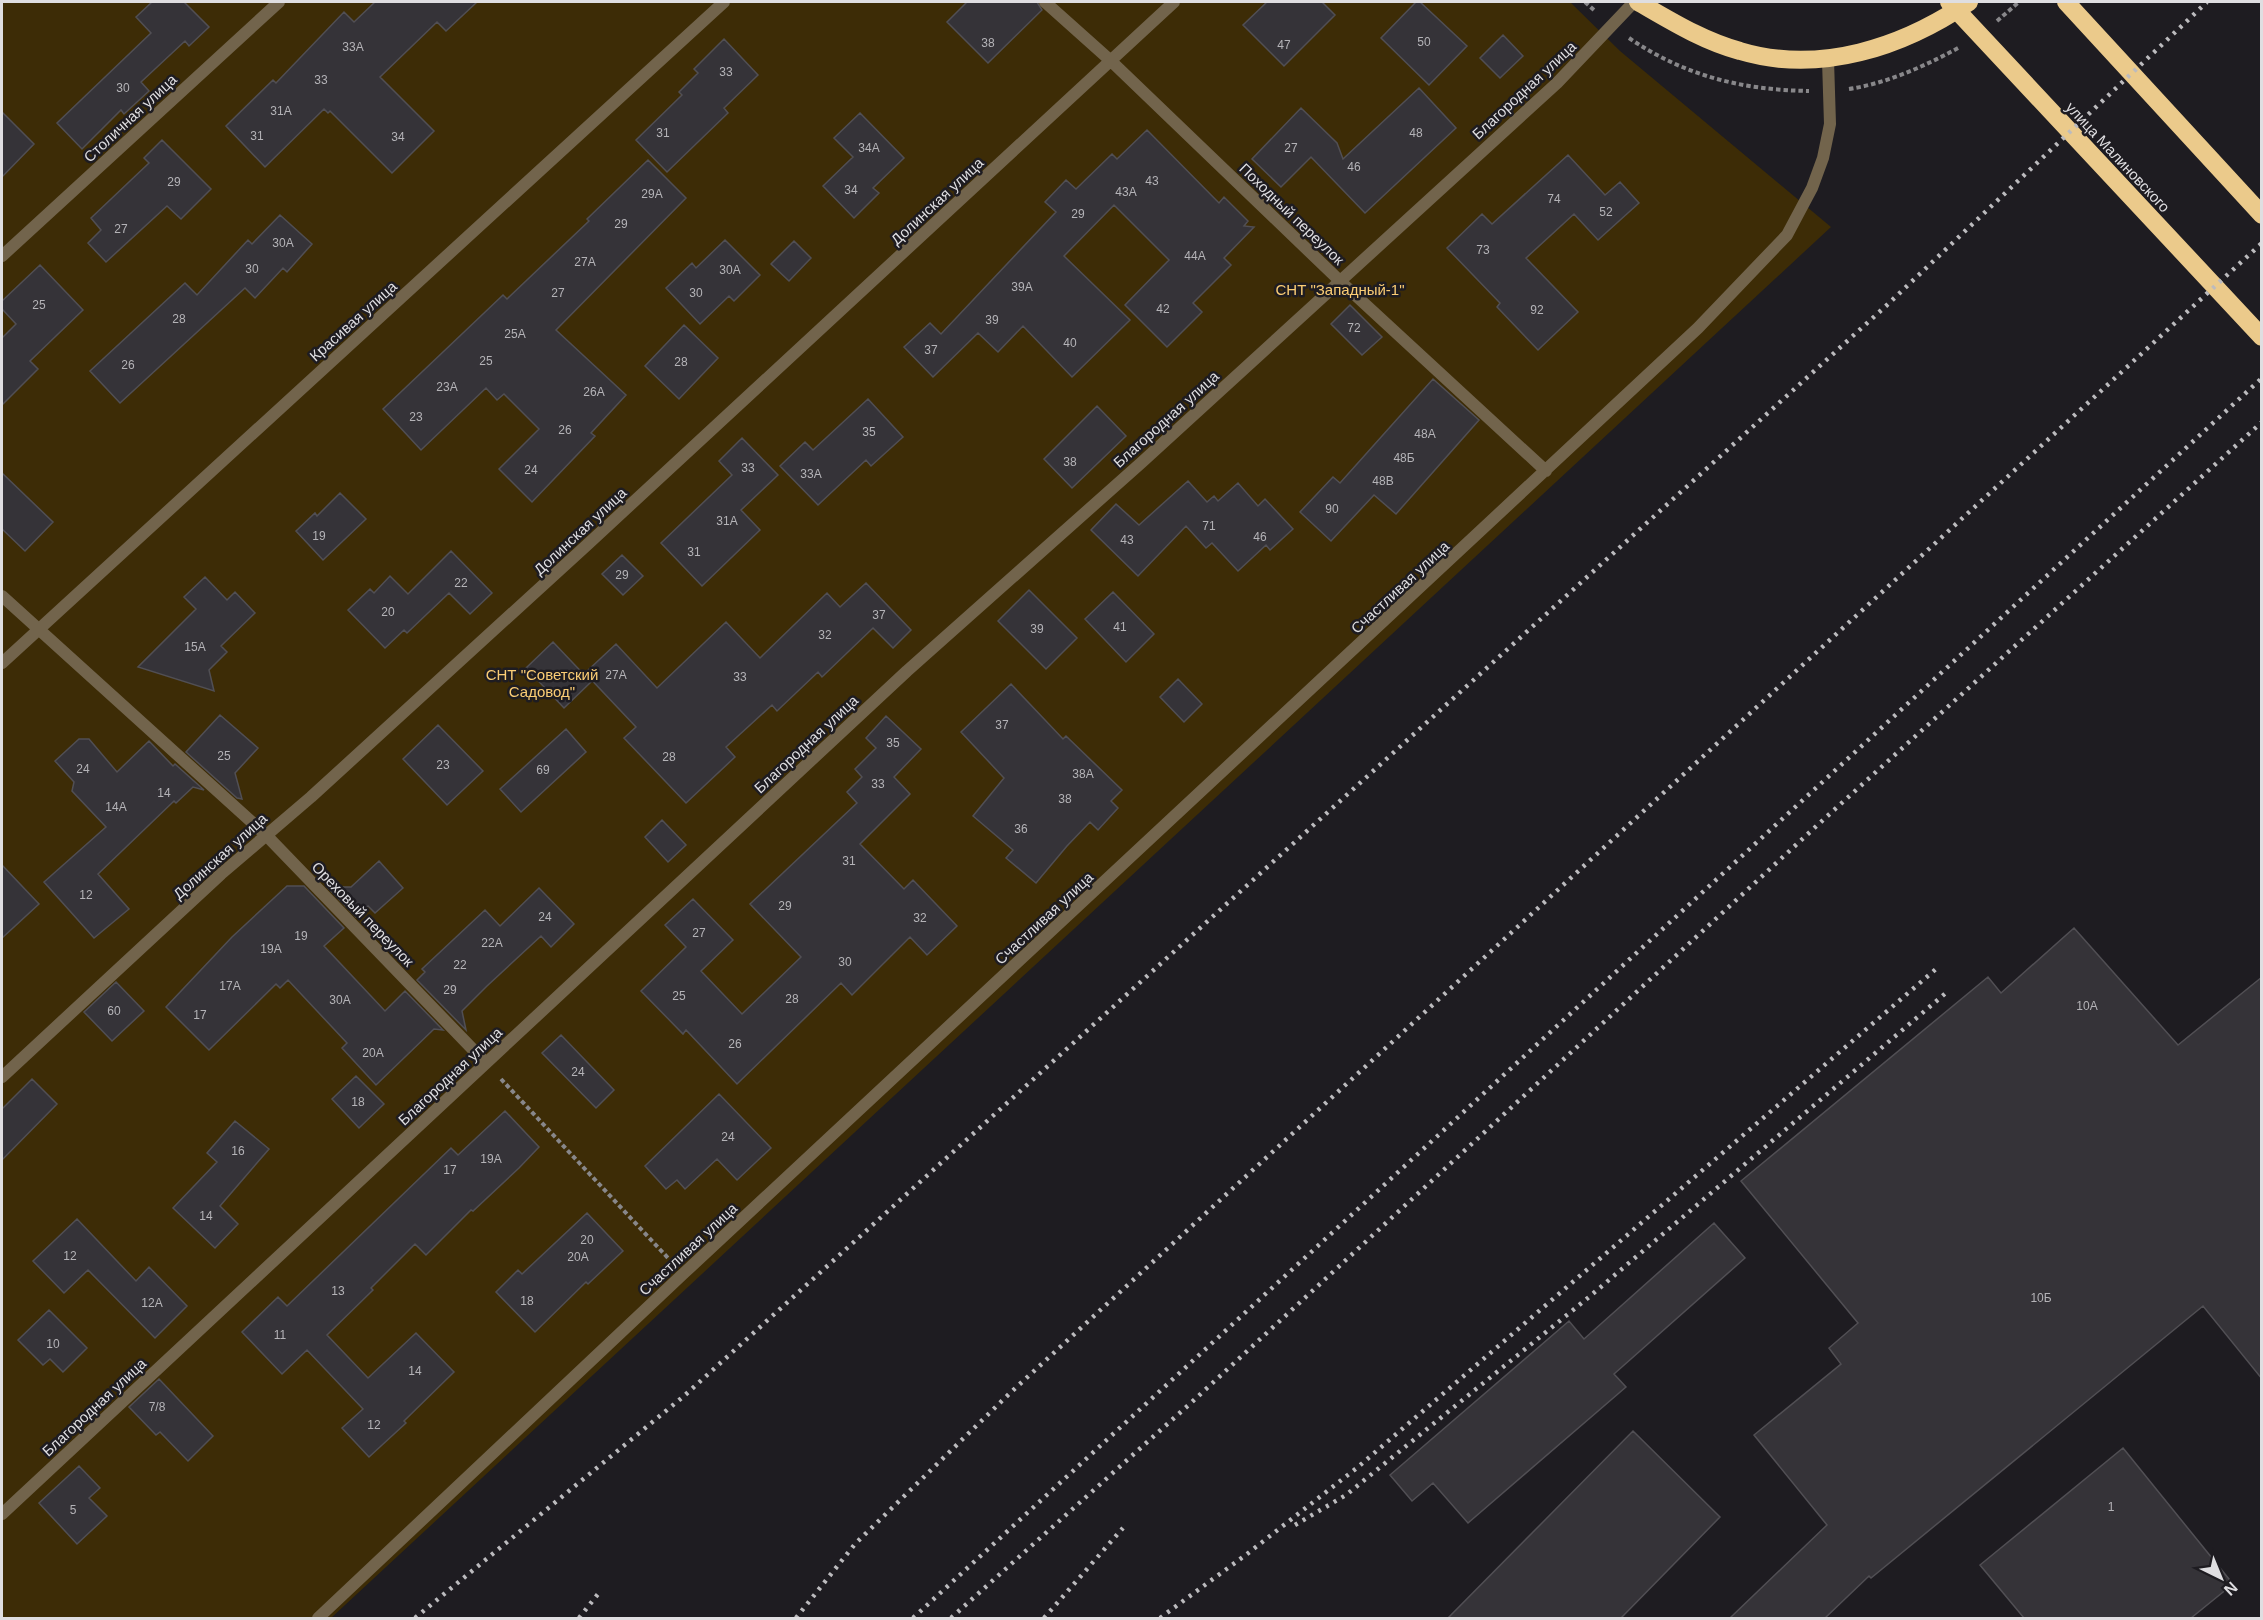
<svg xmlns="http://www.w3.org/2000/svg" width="2263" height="1620" font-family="Helvetica,sans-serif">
  <rect width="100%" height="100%" fill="#1e1c21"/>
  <path fill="#3d2c06" d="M 2,2 L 1570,2 L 1620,51 L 1831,227 L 331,1618 L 2,1618 Z"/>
  <path fill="#353338" stroke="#514f54" stroke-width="1.5" d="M 152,2 L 184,2 L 209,27 L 189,46 L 185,41 L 141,82 L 149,91 L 124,114 L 121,110 L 82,149 L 57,123 L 151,33 L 136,17 Z
    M 375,2 L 477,2 L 446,31 L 437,22 L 380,77 L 434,131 L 392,173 L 330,111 L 328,113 L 324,109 L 265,167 L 226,126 L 273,80 L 276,83 L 344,12 L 354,22 Z
    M 967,2 L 1037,2 L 1042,10 L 988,63 L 947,22 Z
    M 1267,2 L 1322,2 L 1335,15 L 1284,66 L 1243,25 Z
    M 1416,2 L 1420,2 L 1467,46 L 1429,85 L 1381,38 Z
    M 1503,35 L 1523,56 L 1500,78 L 1480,58 Z
    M 724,39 L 758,75 L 724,108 L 728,113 L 667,172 L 636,140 L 682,95 L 679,92 L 698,73 L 694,69 Z
    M 1419,88 L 1456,128 L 1365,213 L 1311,157 L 1281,187 L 1252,159 L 1301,108 L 1337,143 L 1343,159 Z
    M 2,112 L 34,144 L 2,177 Z
    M 860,113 L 904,158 L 873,188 L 879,193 L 854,218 L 823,186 L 853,157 L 834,138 Z
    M 1147,130 L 1219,203 L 1224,197 L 1248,221 L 1244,226 L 1254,227 L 1224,258 L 1231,265 L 1193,303 L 1202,312 L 1167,347 L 1125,305 L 1169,260 L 1114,205 L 1064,256 L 1130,320 L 1072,377 L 1023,326 L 998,352 L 978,333 L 933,377 L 904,347 L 930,323 L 941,334 L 1056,212 L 1045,202 L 1066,180 L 1076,189 L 1112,154 L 1117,159 Z
    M 162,140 L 211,189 L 181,219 L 167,206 L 106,262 L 88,243 L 101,230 L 91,218 L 149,163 L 144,158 Z
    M 1568,155 L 1605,195 L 1620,182 L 1639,203 L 1598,240 L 1574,214 L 1526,258 L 1578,312 L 1538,350 L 1497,307 L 1500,303 L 1447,248 L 1482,214 L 1492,224 Z
    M 648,160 L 686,198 L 556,330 L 626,395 L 591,433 L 595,436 L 532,502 L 499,469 L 539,429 L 504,394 L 497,400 L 486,388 L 421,450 L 383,409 L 503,295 L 507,299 L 589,221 L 587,219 Z
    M 280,215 L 312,244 L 287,272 L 283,268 L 255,298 L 245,288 L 120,403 L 90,371 L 185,283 L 197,295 L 248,240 L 252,244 Z
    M 725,240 L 760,275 L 734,301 L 729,296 L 700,324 L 666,288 L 692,263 L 696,268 Z
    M 794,241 L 811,258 L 789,281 L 771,264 Z
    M 40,265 L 83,310 L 30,361 L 38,369 L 2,405 L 2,338 L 16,324 L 2,309 L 2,301 Z
    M 1350,305 L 1382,337 L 1362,355 L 1331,324 Z
    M 684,325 L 718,358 L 679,399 L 645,366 Z
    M 1433,379 L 1479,420 L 1396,514 L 1374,495 L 1331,541 L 1300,512 L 1333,477 L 1340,483 Z
    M 868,399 L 903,437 L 871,466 L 866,460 L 818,505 L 780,466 L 805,442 L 813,450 Z
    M 1097,406 L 1126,436 L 1072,488 L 1044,459 Z
    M 742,438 L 778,475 L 741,510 L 760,530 L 702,586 L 661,543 L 732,475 L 719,461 Z
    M 2,473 L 53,522 L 25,551 L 2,529 Z
    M 1188,481 L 1207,502 L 1214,496 L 1218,501 L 1238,483 L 1258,506 L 1265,499 L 1293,529 L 1270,550 L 1266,545 L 1238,571 L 1212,543 L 1206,548 L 1186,526 L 1138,576 L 1091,530 L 1116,504 L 1139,525 Z
    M 340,493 L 366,519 L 323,560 L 296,531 L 315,513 L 317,516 Z
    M 451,551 L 492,593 L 470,614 L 449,593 L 407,633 L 404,630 L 385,648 L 348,610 L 370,589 L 374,593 L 390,576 L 408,594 Z
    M 622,555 L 643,576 L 623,595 L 602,574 Z
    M 205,577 L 227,600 L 235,592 L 255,613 L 221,646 L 227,652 L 209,670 L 214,691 L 138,667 L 196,609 L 184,597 Z
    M 866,583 L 911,630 L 893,648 L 873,628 L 822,677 L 818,672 L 777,711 L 772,705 L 726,747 L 735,757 L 686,803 L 624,738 L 636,727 L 585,673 L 616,644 L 657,688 L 726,622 L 760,658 L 827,593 L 840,607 Z
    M 1029,590 L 1077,638 L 1046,669 L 998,621 Z
    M 1113,592 L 1154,634 L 1126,662 L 1085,619 Z
    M 553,642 L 591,682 L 564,708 L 526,668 Z
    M 1178,679 L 1202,704 L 1184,722 L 1160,697 Z
    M 1011,684 L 1063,739 L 1066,736 L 1122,790 L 1111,801 L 1118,808 L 1098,830 L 1090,822 L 1067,846 L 1036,883 L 1006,858 L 1013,850 L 973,816 L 1004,778 L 961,732 Z
    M 220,715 L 258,748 L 235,773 L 242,799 L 237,798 L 186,752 Z
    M 886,716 L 921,749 L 894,777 L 910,794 L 860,844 L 904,889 L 913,880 L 957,926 L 927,955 L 910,937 L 852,995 L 841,983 L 737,1084 L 686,1030 L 683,1034 L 641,991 L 686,947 L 665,925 L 693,899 L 733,940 L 701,971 L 742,1014 L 801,957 L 750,904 L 857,803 L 847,792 L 862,777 L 855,769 L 876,748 L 866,738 Z
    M 438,725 L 483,771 L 447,805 L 403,759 Z
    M 566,729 L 586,752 L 521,812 L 500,789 Z
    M 79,739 L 89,739 L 117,772 L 149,741 L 173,766 L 175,764 L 204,790 L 193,787 L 176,803 L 174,801 L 98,874 L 129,909 L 94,938 L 44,882 L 106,827 L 72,791 L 74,782 L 55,761 Z
    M 662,820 L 686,845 L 668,862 L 645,837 Z
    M 379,861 L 403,888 L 375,913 L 368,906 L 356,917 L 327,887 L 351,887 Z
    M 2,865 L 39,904 L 2,938 Z
    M 287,886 L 304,886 L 344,928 L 324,946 L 385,1011 L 405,991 L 443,1030 L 434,1029 L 376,1085 L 342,1048 L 347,1043 L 288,980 L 280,988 L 276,984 L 209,1050 L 166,1007 L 232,937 Z
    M 539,888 L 574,924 L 551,947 L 541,936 L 487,986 L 462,1011 L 466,1030 L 417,980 L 425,972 L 422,969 L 485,910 L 500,926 Z
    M 2074,928 L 2178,1045 L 2262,977 L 2262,1379 L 2203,1306 L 1871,1578 L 1869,1576 L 1825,1618 L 1730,1618 L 1827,1525 L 1754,1435 L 1841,1364 L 1829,1348 L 1858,1323 L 1741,1181 L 1988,977 L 2001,993 Z
    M 116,982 L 144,1011 L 112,1041 L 84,1012 Z
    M 561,1035 L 614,1090 L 596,1108 L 542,1053 Z
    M 356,1076 L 384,1104 L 359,1128 L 332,1099 Z
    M 32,1079 L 57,1104 L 2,1160 L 2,1109 Z
    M 719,1094 L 771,1148 L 737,1180 L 717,1159 L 685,1189 L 677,1180 L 666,1189 L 645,1166 Z
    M 505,1111 L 539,1147 L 519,1168 L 473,1211 L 471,1210 L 426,1255 L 415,1244 L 371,1288 L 373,1290 L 327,1335 L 368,1378 L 416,1333 L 454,1372 L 404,1421 L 406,1423 L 369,1457 L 342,1428 L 363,1409 L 307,1350 L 282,1374 L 242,1332 L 278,1297 L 287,1306 L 451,1148 L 458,1155 Z
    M 235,1121 L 269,1149 L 220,1206 L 238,1224 L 215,1248 L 173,1208 L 217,1162 L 207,1153 Z
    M 587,1213 L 623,1251 L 588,1284 L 586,1282 L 535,1332 L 496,1292 L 518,1270 L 522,1274 Z
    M 77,1219 L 136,1281 L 149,1267 L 187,1306 L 155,1338 L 88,1270 L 64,1293 L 33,1261 Z
    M 1714,1223 L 1745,1258 L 1614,1374 L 1626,1387 L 1468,1523 L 1433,1483 L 1412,1501 L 1390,1475 L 1569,1321 L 1584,1339 Z
    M 49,1310 L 87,1348 L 63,1372 L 50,1359 L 43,1365 L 18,1340 Z
    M 159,1379 L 213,1436 L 188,1461 L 160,1432 L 156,1435 L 129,1407 Z
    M 1633,1431 L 1720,1517 L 1621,1618 L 1448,1618 Z
    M 2123,1448 L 2233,1584 L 2191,1618 L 2024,1618 L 1980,1565 Z
    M 79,1466 L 100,1488 L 89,1498 L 107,1516 L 77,1544 L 39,1503 Z"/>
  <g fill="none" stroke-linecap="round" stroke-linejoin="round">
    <path stroke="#88878a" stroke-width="4" stroke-dasharray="4.5 3" stroke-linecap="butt" d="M 1585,2 L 1595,11
      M 1997,21 L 2019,2
      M 1629,38 C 1685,76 1742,90 1809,91
      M 1849,89 C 1888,83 1925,66 1960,47
      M 501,1079 L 668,1258"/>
    <path stroke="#72644c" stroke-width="12" d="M 1045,2 L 1111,61 L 1340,281 L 1546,471
      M 2,256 L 279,2
      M 2,596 L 266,835 L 486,1063
      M 2,663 L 724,2
      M 2,1077 L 221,874 L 311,797 L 588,544 L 1174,2
      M 2,1514 L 907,671 L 1141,463 L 1557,83 L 1634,2
      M 318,1618 L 683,1274 L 1698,328 L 1787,235 L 1812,188 L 1823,158 L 1830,124 L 1828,60"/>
    <path stroke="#ebca8b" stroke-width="18" d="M 1638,2 C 1671,21 1703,41 1740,51 C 1820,75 1903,47 1969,2
      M 1949,2 L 2262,337
      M 2066,2 L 2262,215"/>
    <path stroke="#bcbbbe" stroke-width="4.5" stroke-dasharray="3 6" stroke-linecap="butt" d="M 1295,1525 L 1346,1495 L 1589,1297 L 1947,992
      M 415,1618 L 684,1396 L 1887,305 L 2207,2
      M 579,1618 L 598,1594
      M 796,1618 L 855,1544 L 1009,1394 L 2262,243
      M 913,1618 L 2262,378
      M 951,1618 L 1193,1401 L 1823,820 L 2262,422
      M 1044,1618 L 1123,1528
      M 1160,1618 L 1247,1554 L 1358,1467 L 1936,969"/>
  </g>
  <g text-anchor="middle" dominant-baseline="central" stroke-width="5" stroke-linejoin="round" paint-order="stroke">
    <g font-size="12" fill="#b4b3b7">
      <text x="1424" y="42">50</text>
      <text x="988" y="43">38</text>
      <text x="1284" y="45">47</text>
      <text x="353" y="47">33А</text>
      <text x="726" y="72">33</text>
      <text x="321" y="80">33</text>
      <text x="123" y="88">30</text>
      <text x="281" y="111">31А</text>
      <text x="663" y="133">31</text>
      <text x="1416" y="133">48</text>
      <text x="257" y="136">31</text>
      <text x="398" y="137">34</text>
      <text x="869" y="148">34А</text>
      <text x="1291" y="148">27</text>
      <text x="1354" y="167">46</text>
      <text x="1152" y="181">43</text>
      <text x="174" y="182">29</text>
      <text x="851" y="190">34</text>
      <text x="1126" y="192">43А</text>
      <text x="652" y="194">29А</text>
      <text x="1554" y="199">74</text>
      <text x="1606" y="212">52</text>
      <text x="1078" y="214">29</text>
      <text x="621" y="224">29</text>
      <text x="121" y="229">27</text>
      <text x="283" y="243">30А</text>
      <text x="1483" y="250">73</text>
      <text x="1195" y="256">44А</text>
      <text x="585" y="262">27А</text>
      <text x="252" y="269">30</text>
      <text x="730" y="270">30А</text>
      <text x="1022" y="287">39А</text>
      <text x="558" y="293">27</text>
      <text x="696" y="293">30</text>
      <text x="39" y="305">25</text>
      <text x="1163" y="309">42</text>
      <text x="1537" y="310">92</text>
      <text x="179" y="319">28</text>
      <text x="992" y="320">39</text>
      <text x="1354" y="328">72</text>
      <text x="515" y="334">25А</text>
      <text x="1070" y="343">40</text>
      <text x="931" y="350">37</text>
      <text x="486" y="361">25</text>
      <text x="681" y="362">28</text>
      <text x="128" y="365">26</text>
      <text x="447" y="387">23А</text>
      <text x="594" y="392">26А</text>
      <text x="416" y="417">23</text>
      <text x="565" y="430">26</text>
      <text x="869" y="432">35</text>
      <text x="1425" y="434">48А</text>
      <text x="1404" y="458">48Б</text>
      <text x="1070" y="462">38</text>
      <text x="748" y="468">33</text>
      <text x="531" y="470">24</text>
      <text x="811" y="474">33А</text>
      <text x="1383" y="481">48В</text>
      <text x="1332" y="509">90</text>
      <text x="727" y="521">31А</text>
      <text x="1209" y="526">71</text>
      <text x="319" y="536">19</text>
      <text x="1260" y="537">46</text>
      <text x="1127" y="540">43</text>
      <text x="694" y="552">31</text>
      <text x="622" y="575">29</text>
      <text x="461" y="583">22</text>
      <text x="388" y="612">20</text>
      <text x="879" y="615">37</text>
      <text x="1120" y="627">41</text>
      <text x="1037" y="629">39</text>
      <text x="825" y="635">32</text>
      <text x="195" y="647">15А</text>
      <text x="616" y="675">27А</text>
      <text x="740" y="677">33</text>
      <text x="1002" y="725">37</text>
      <text x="893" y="743">35</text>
      <text x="224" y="756">25</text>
      <text x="669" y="757">28</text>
      <text x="443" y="765">23</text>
      <text x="83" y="769">24</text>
      <text x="543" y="770">69</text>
      <text x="1083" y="774">38А</text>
      <text x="878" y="784">33</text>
      <text x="164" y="793">14</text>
      <text x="1065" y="799">38</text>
      <text x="116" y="807">14А</text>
      <text x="1021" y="829">36</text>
      <text x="849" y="861">31</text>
      <text x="86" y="895">12</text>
      <text x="785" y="906">29</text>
      <text x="545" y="917">24</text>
      <text x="920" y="918">32</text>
      <text x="699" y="933">27</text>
      <text x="301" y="936">19</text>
      <text x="492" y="943">22А</text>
      <text x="271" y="949">19А</text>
      <text x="845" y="962">30</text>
      <text x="460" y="965">22</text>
      <text x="230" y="986">17А</text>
      <text x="450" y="990">29</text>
      <text x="679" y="996">25</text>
      <text x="792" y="999">28</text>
      <text x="340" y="1000">30А</text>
      <text x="2087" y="1006">10А</text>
      <text x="114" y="1011">60</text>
      <text x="200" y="1015">17</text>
      <text x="735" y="1044">26</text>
      <text x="373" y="1053">20А</text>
      <text x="578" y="1072">24</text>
      <text x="358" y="1102">18</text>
      <text x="728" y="1137">24</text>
      <text x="238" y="1151">16</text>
      <text x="491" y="1159">19А</text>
      <text x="450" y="1170">17</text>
      <text x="206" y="1216">14</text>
      <text x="587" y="1240">20</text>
      <text x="70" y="1256">12</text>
      <text x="578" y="1257">20А</text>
      <text x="338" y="1291">13</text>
      <text x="2041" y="1298">10Б</text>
      <text x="527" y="1301">18</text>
      <text x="152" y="1303">12А</text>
      <text x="280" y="1335">11</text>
      <text x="53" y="1344">10</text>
      <text x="415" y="1371">14</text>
      <text x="157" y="1407">7/8</text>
      <text x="374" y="1425">12</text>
      <text x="2111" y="1507">1</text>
      <text x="73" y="1510">5</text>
    </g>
    <g font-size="15" fill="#dfdee1" stroke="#1e1c21">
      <text transform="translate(1524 90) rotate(-43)">Благородная улица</text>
      <text transform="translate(130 118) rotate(-43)">Столичная улица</text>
      <text transform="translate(2118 157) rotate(47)">улица Малиновского</text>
      <text transform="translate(937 201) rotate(-43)">Долинская улица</text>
      <text transform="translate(1292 214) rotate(44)">Походный переулок</text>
      <text transform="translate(353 321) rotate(-42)">Красивая улица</text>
      <text transform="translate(1166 419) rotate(-42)">Благородная улица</text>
      <text transform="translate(580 531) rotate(-43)">Долинская улица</text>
      <text transform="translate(1400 587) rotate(-43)">Счастливая улица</text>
      <text transform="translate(806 744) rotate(-43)">Благородная улица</text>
      <text transform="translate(220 856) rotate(-42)">Долинская улица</text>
      <text transform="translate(363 914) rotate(46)">Ореховый переулок</text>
      <text transform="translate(1044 918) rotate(-43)">Счастливая улица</text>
      <text transform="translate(450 1076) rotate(-43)">Благородная улица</text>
      <text transform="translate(688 1249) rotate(-43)">Счастливая улица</text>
      <text transform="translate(94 1407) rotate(-43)">Благородная улица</text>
    </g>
    <g font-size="15" fill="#fbcd75" stroke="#1e1c21">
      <text x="1340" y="289">СНТ "Западный-1"</text>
      <text x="542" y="674">СНТ "Советский<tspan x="542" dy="17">Садовод"</tspan></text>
    </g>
  </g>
  <rect width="2263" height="1620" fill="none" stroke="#dfdee1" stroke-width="6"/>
  <g transform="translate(2221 1578) rotate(137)" stroke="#1e1c21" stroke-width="4.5" paint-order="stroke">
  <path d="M0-4.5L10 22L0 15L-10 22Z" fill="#dfdee1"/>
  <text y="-9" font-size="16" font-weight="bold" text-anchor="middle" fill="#dfdee1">N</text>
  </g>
</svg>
